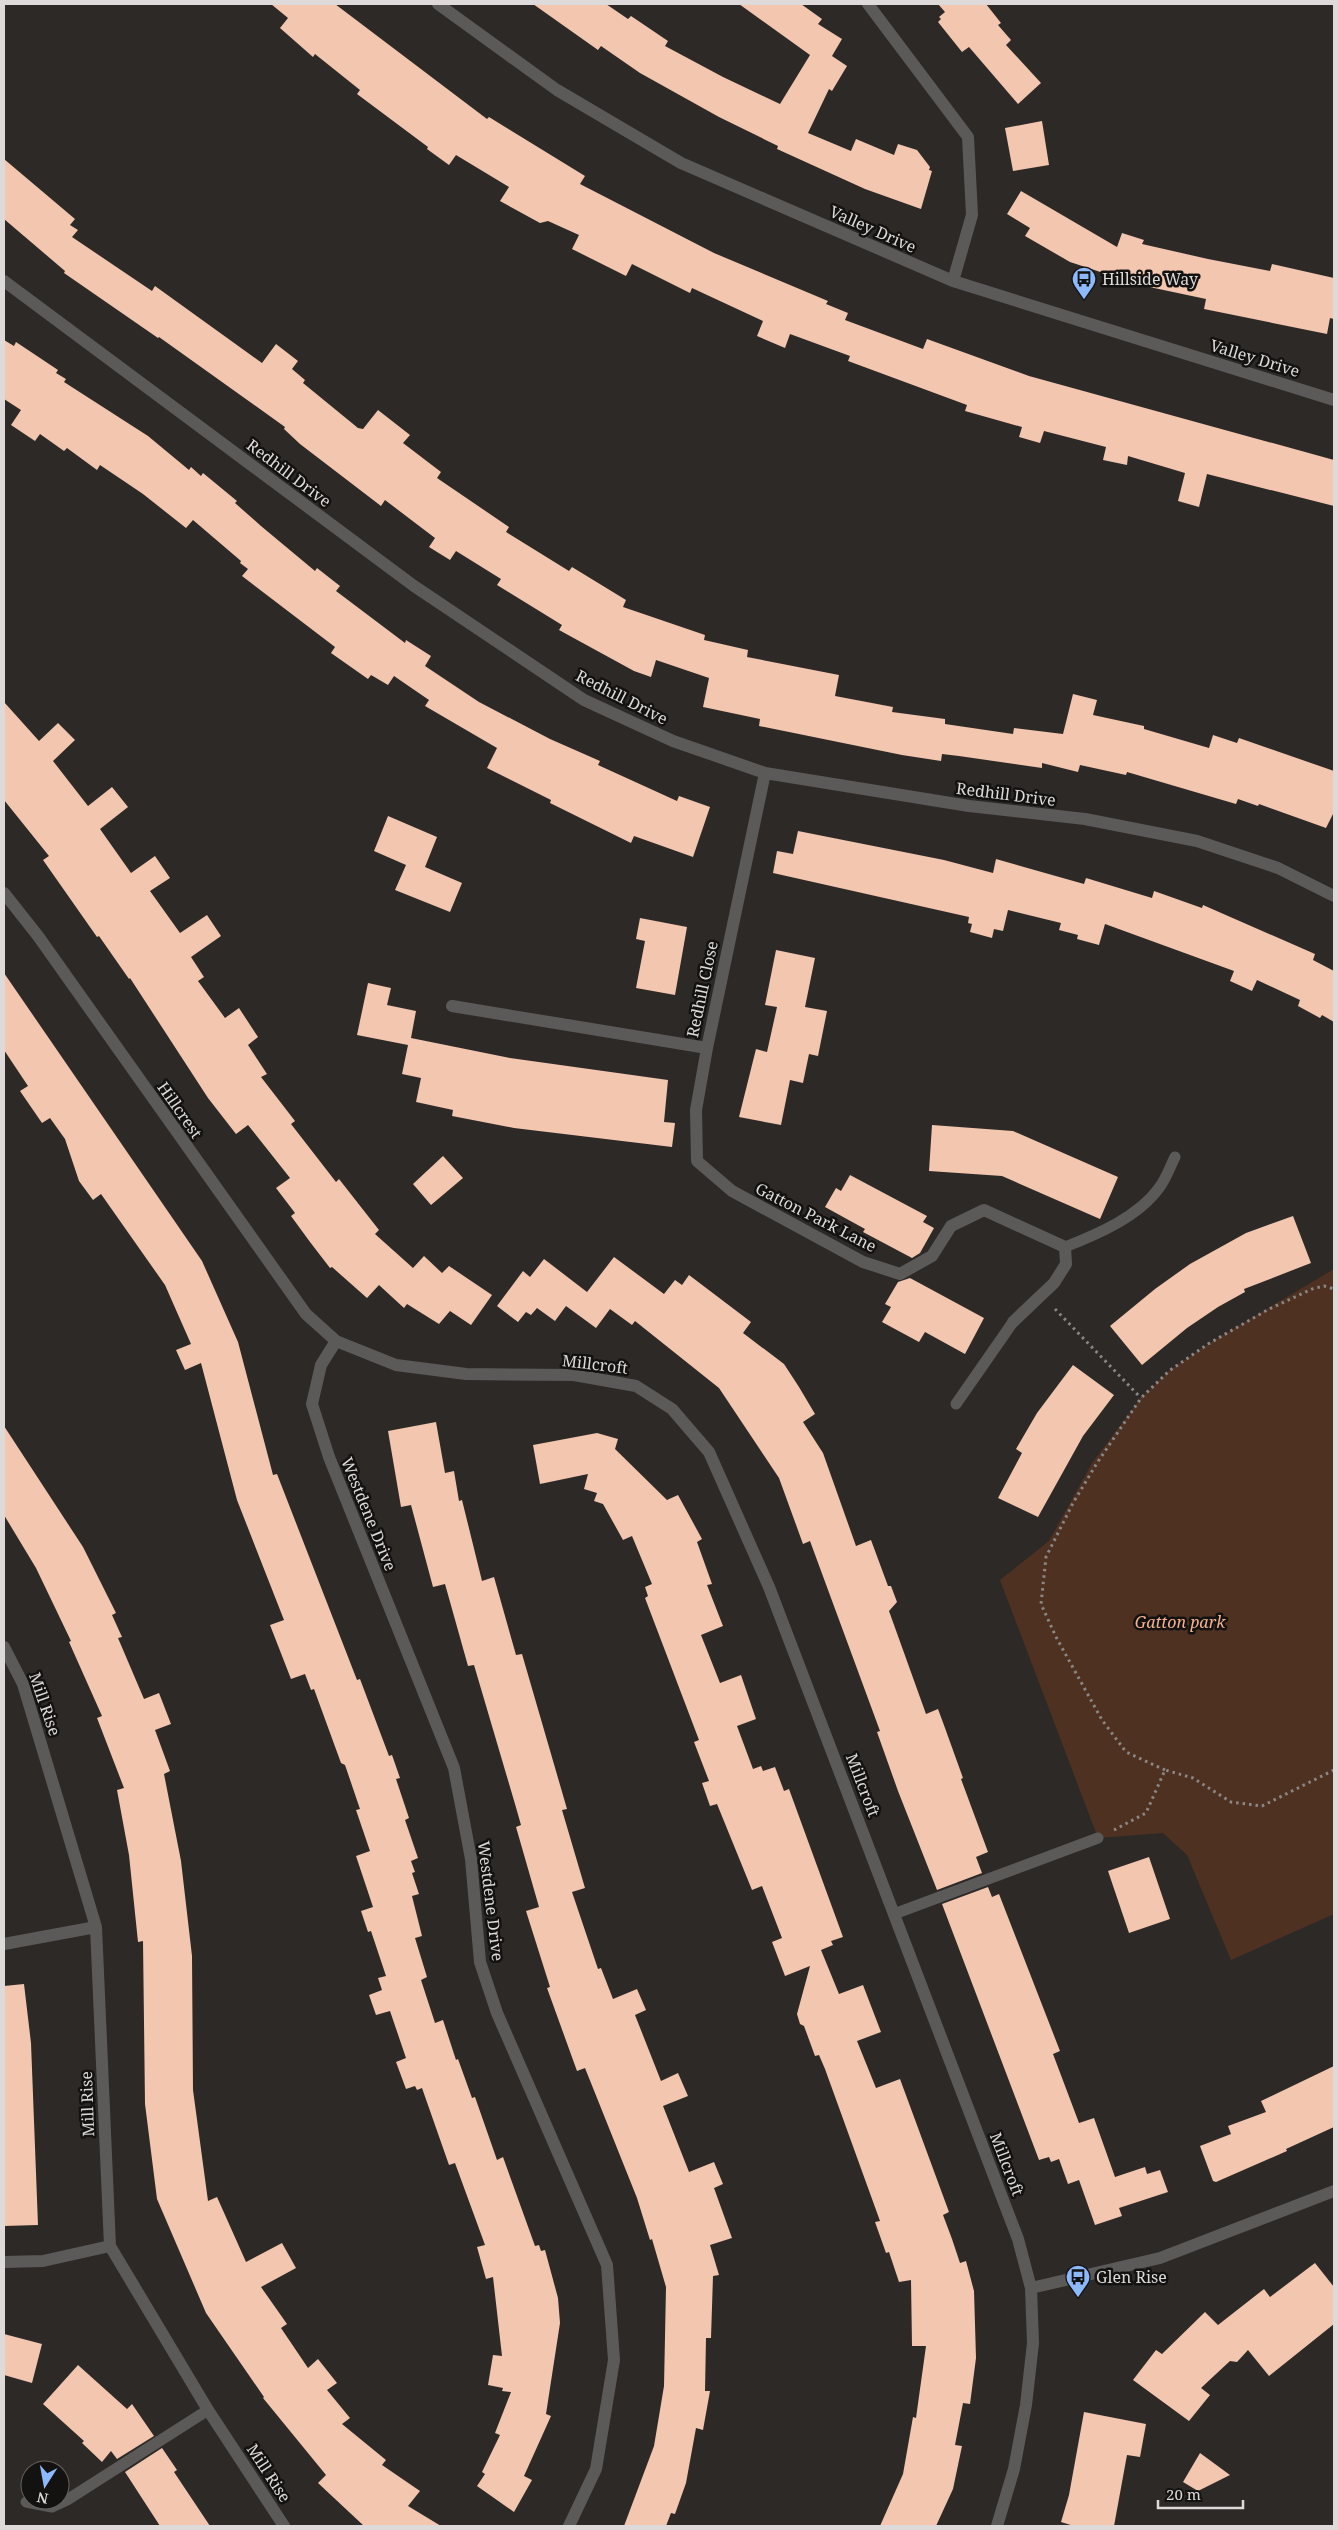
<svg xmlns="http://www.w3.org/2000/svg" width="1338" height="2530" font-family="'Noto Serif',serif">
  <rect width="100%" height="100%" fill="#2d2927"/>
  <path fill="#4e3121" d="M 1334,1269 L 1334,1914 L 1231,1960 L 1187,1855 L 1163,1833 L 1098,1838 L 1000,1580 L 1049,1541 L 1092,1463 L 1141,1398 L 1169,1371 L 1208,1344 Z"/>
  <path fill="#f3c6af" d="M 271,4 L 335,4 L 487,119 L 489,117 L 585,176 L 580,184 L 714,253 L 828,301 L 826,304 L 848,313 L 845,320 L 923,349 L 927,339 L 1029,376 L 1334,460 L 1334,506 L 1207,474 L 1199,507 L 1178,501 L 1185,473 L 1128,456 L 1127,465 L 1103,460 L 1106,447 L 1044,431 L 1040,443 L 1019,437 L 1022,427 L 965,411 L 967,405 L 848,361 L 850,356 L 790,334 L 785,348 L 757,336 L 763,321 L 692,288 L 690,293 L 632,264 L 626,276 L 572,249 L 579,235 L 548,221 L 540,223 L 500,201 L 509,187 L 456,155 L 449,165 L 427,149 L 428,147 L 357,94 L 360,90 L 315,54 L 313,57 L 280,28 L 288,18 Z
    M 533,4 L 606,4 L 628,19 L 631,16 L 668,41 L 665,46 L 723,77 L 780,104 L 810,55 L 739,4 L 801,4 L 822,19 L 818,24 L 842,39 L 832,56 L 847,66 L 832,91 L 829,89 L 808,133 L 851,151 L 856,139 L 894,155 L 898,144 L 917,150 L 930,167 L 929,170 L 932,171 L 921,209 L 865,189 L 777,149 L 778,146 L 719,117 L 640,73 L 601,46 L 598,50 Z
    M 938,4 L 986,4 L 1001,23 L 998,25 L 1011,40 L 1006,45 L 1041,83 L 1018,104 L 969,47 L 962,52 L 938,22 L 941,19 L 939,17 L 945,12 Z
    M 1042,121 L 1049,165 L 1013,171 L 1005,128 Z
    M 4,159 L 75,219 L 70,225 L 78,230 L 72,237 L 152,291 L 155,286 L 262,363 L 276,344 L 298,361 L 292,369 L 305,380 L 303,383 L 358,428 L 363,429 L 378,410 L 410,435 L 403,443 L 441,472 L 437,478 L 509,527 L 506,532 L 569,571 L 572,567 L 626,600 L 623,607 L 705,635 L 704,640 L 748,650 L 747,657 L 839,675 L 835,696 L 893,707 L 892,712 L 945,719 L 945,724 L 1013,734 L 1014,728 L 1063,734 L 1073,694 L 1097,700 L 1093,715 L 1144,726 L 1144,729 L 1209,748 L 1213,735 L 1237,743 L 1239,738 L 1334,771 L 1334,812 L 1326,828 L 1259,804 L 1258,806 L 1238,799 L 1236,804 L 1127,772 L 1126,775 L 1080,765 L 1078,772 L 1042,763 L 1042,768 L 959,756 L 942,754 L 941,761 L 902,755 L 759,726 L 760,719 L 703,707 L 709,678 L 656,660 L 651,677 L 634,671 L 559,630 L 562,625 L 497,585 L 501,579 L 456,551 L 450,560 L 429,547 L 435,538 L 385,500 L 381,506 L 300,444 L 284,429 L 285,427 L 159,337 L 158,338 L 64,273 L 65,271 L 4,219 Z
    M 1021,191 L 1117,247 L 1122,233 L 1144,240 L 1142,244 L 1208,259 L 1270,271 L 1272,264 L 1334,278 L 1334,319 L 1330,318 L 1327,334 L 1204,309 L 1206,299 L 1140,285 L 1070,262 L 1025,236 L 1030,228 L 1007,214 Z
    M 4,340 L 14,346 L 16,342 L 58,370 L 56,373 L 66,379 L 64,382 L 148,436 L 189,470 L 191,467 L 201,476 L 203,473 L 237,501 L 235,503 L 261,526 L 315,571 L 317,568 L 340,586 L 336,591 L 405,643 L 406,640 L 431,656 L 425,666 L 479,702 L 550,739 L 600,761 L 598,765 L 677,801 L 679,796 L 710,807 L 693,857 L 634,836 L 631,843 L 550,803 L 551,800 L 487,768 L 497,748 L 425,706 L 429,700 L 394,676 L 388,685 L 371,675 L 368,679 L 331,653 L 335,647 L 242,576 L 248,569 L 240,563 L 241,561 L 193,520 L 186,528 L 143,494 L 100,465 L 97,470 L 67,448 L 64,451 L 40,434 L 35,441 L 11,425 L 21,410 L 4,399 Z
    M 4,702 L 39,741 L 58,723 L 75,740 L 53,761 L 88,806 L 112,787 L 128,807 L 100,829 L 131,873 L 155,856 L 170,878 L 150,891 L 180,933 L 207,915 L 221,936 L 191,957 L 204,977 L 198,981 L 225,1018 L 239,1008 L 258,1037 L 248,1045 L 267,1074 L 261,1077 L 295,1121 L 291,1124 L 336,1182 L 339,1179 L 379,1230 L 375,1234 L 413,1268 L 424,1256 L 442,1273 L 449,1266 L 492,1295 L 471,1325 L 450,1311 L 439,1324 L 407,1304 L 404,1308 L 379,1285 L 367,1298 L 332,1267 L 330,1268 L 310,1242 L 291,1216 L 295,1213 L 276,1188 L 290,1178 L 248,1125 L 236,1134 L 208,1098 L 130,978 L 129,979 L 99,936 L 97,937 L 43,860 L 49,856 L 4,800 Z
    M 388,816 L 437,837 L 425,867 L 462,883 L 450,912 L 395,890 L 406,865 L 374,851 Z
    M 798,831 L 944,860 L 993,873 L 996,859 L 1084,884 L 1086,878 L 1152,898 L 1154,891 L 1202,908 L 1203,905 L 1315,954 L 1313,960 L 1334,971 L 1334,1022 L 1322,1015 L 1320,1018 L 1298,1006 L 1300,1000 L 1257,980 L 1252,991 L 1230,981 L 1234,971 L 1105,924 L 1099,945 L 1077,939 L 1078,935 L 1059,930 L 1061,923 L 1008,910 L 1003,931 L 994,929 L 992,938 L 970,932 L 972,924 L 968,923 L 969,917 L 773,873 L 777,851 L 793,854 Z
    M 640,918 L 687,927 L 675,995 L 636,988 L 645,941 L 636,939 Z
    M 776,950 L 815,958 L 805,1007 L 827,1011 L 818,1056 L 809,1054 L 803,1083 L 790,1080 L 781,1125 L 739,1117 L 756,1049 L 767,1052 L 777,1007 L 765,1005 Z
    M 4,973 L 202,1261 L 238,1342 L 273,1475 L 277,1474 L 357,1680 L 360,1679 L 389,1756 L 392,1755 L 400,1778 L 396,1779 L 409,1818 L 405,1820 L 418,1858 L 411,1861 L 415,1872 L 412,1873 L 419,1894 L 412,1896 L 422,1936 L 415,1938 L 427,1977 L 421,1980 L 435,2023 L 443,2020 L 456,2060 L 458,2059 L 472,2098 L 475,2097 L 497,2160 L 503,2157 L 535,2246 L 539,2245 L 541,2251 L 545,2250 L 558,2298 L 560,2323 L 546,2414 L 551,2416 L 524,2476 L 532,2480 L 514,2512 L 477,2486 L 485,2474 L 482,2472 L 500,2435 L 495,2433 L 511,2392 L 502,2391 L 503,2388 L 488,2385 L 493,2355 L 502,2356 L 493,2277 L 486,2279 L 477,2247 L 485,2245 L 455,2163 L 449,2165 L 422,2088 L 417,2090 L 415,2086 L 406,2089 L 396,2062 L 406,2058 L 390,2011 L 376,2015 L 369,1995 L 382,1990 L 378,1978 L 386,1976 L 371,1931 L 368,1932 L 361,1911 L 373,1907 L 356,1856 L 370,1851 L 356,1810 L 360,1809 L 345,1765 L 341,1763 L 314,1689 L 311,1690 L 305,1674 L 291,1679 L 270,1625 L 284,1620 L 237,1500 L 201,1363 L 185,1370 L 176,1350 L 191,1344 L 165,1285 L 101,1194 L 93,1200 L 79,1181 L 65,1139 L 50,1118 L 42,1123 L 20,1091 L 28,1086 L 4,1050 Z
    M 368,983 L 391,988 L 387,1005 L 416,1011 L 411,1038 L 510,1058 L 668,1080 L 664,1122 L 675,1123 L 672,1147 L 514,1128 L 452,1116 L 453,1110 L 416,1102 L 421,1078 L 402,1074 L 408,1045 L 357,1035 Z
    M 932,1125 L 1013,1131 L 1118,1177 L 1100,1219 L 1002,1176 L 929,1171 Z
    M 443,1156 L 463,1178 L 431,1205 L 413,1184 Z
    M 850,1175 L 927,1216 L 923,1222 L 934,1228 L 920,1253 L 912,1258 L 863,1232 L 865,1229 L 825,1207 L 836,1188 L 841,1191 Z
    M 1293,1216 L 1311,1263 L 1244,1289 L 1245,1292 L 1218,1307 L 1187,1328 L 1142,1365 L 1110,1326 L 1155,1289 L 1190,1264 L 1246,1233 Z
    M 614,1257 L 664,1294 L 675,1280 L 682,1285 L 689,1275 L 751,1322 L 743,1333 L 784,1364 L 799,1387 L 815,1414 L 803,1422 L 823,1453 L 856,1546 L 871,1540 L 888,1586 L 891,1586 L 897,1602 L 889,1611 L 926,1714 L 938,1709 L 945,1728 L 963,1778 L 961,1779 L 988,1852 L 976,1857 L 982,1873 L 937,1890 L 898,1791 L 877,1732 L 880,1731 L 810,1541 L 803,1544 L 779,1478 L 719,1388 L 635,1321 L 632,1325 L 610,1309 L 596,1328 L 566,1306 L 555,1321 L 537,1308 L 531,1315 L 526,1312 L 518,1322 L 497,1306 L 523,1271 L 530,1277 L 544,1259 L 587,1292 Z
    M 910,1278 L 984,1318 L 965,1354 L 925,1332 L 919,1342 L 882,1322 L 891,1307 L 885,1304 L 898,1282 Z
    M 1073,1365 L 1114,1395 L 1083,1436 L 1038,1517 L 998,1498 L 1022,1453 L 1016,1449 L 1037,1413 Z
    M 436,1422 L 445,1473 L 454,1471 L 459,1501 L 462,1500 L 482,1581 L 494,1577 L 516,1655 L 522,1654 L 567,1809 L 562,1810 L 585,1888 L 572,1892 L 598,1969 L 601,1968 L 613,1999 L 637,1989 L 646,2010 L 635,2015 L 661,2081 L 678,2073 L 688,2096 L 663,2106 L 689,2172 L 714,2162 L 723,2184 L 714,2188 L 732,2238 L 710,2245 L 719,2275 L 713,2276 L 711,2338 L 706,2338 L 705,2391 L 710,2391 L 703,2430 L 696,2428 L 686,2483 L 675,2514 L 671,2513 L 666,2526 L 624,2526 L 654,2446 L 664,2386 L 666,2287 L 652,2239 L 650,2240 L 637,2198 L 585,2068 L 577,2071 L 547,1988 L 550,1987 L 526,1911 L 539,1907 L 516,1827 L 521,1825 L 515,1804 L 474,1665 L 468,1666 L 445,1584 L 433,1587 L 411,1505 L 401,1507 L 388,1431 Z
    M 4,1426 L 83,1547 L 116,1613 L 112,1615 L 122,1637 L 118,1638 L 144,1699 L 159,1693 L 171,1724 L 155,1730 L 170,1771 L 164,1774 L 181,1861 L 192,1956 L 193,2090 L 208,2201 L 217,2197 L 246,2262 L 282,2243 L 296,2268 L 261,2287 L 287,2324 L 281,2328 L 308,2368 L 318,2359 L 337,2383 L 327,2390 L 350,2418 L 342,2424 L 386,2460 L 382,2465 L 420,2491 L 408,2506 L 441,2526 L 364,2526 L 318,2483 L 326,2475 L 263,2398 L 264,2397 L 206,2313 L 157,2199 L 145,2104 L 143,1941 L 138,1942 L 129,1855 L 117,1790 L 124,1788 L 97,1718 L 102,1716 L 69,1642 L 71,1641 L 36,1568 L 4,1515 Z
    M 597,1433 L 618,1439 L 615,1449 L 667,1500 L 678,1495 L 702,1539 L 697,1542 L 712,1584 L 707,1585 L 723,1626 L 701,1635 L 720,1683 L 741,1675 L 756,1719 L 737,1726 L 753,1769 L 761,1766 L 763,1771 L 775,1767 L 784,1791 L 789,1789 L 843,1937 L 831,1941 L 833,1945 L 821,1950 L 839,1994 L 863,1985 L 881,2032 L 857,2041 L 876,2088 L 900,2079 L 949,2212 L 943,2215 L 952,2239 L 960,2263 L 966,2261 L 974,2291 L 976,2358 L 970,2404 L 963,2403 L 955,2445 L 962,2446 L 953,2489 L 936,2526 L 880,2526 L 903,2474 L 913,2417 L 916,2418 L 926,2346 L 912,2346 L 911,2280 L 899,2282 L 889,2252 L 886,2253 L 875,2222 L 880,2221 L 825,2069 L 819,2055 L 815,2056 L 804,2026 L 800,2024 L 797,2014 L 810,1966 L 785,1976 L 772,1942 L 782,1938 L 762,1886 L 752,1890 L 717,1804 L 710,1806 L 702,1783 L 709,1781 L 694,1742 L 699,1740 L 645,1598 L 648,1596 L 645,1587 L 652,1584 L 632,1536 L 623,1540 L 603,1504 L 594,1501 L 597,1493 L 584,1489 L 588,1474 L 540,1484 L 533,1445 Z
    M 1149,1857 L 1170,1919 L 1129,1933 L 1108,1871 Z
    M 988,1887 L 992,1897 L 999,1894 L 1060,2051 L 1053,2054 L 1079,2123 L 1094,2118 L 1115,2177 L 1145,2167 L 1147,2174 L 1160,2170 L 1168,2192 L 1119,2208 L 1122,2216 L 1095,2225 L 1079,2180 L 1068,2184 L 1059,2159 L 1051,2162 L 1049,2157 L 1039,2160 L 942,1904 Z
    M 24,1984 L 31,2043 L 38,2225 L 4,2226 L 4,1986 Z
    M 1334,2066 L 1334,2127 L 1286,2149 L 1287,2151 L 1216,2182 L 1213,2181 L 1200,2146 L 1231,2134 L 1228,2126 L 1266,2112 L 1261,2101 Z
    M 1315,2263 L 1334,2287 L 1334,2324 L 1269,2376 L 1248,2350 L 1237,2362 L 1230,2361 L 1201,2388 L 1210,2395 L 1189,2421 L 1133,2380 L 1156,2350 L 1162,2354 L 1205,2312 L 1218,2325 L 1264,2289 L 1270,2297 Z
    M 4,2334 L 42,2344 L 32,2383 L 4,2375 Z
    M 78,2365 L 127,2409 L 132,2404 L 154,2436 L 117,2459 L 111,2451 L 102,2462 L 82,2443 L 84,2441 L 43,2404 Z
    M 1084,2412 L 1146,2424 L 1140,2457 L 1127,2455 L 1114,2526 L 1074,2526 L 1061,2522 L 1069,2495 Z
    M 162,2448 L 177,2470 L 174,2472 L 210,2526 L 160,2526 L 125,2472 Z
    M 1200,2453 L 1230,2475 L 1198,2491 L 1183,2482 Z"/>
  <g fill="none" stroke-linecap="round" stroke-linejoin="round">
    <path stroke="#8b8786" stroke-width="3" stroke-dasharray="2.5 4" stroke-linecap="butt" d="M 1055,1309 L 1141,1398
      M 1165,1770 L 1126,1752 L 1102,1720 L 1056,1637 L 1041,1604 L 1046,1557 L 1073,1503 L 1097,1463 L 1141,1398 L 1169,1371 L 1208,1344 L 1269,1309 L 1312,1289 L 1324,1286 L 1334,1289
      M 1114,1830 L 1146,1813 L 1165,1770 L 1193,1778 L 1231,1802 L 1262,1806 L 1334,1770"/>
    <path stroke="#5c5a59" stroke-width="11" d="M 1065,1247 C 1098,1234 1138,1217 1159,1188 C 1166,1179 1170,1167 1175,1157
      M 956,1404 L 1013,1322
      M 894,1914 L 1098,1838
      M 26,2502 L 52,2507 L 67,2500 L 208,2410"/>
    <path stroke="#5c5a59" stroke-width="12" d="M 438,4 L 557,90 L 681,163 L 953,281 L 1334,400
      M 868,4 L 968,137 L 972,215 L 953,281
      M 4,281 L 414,586 L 584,700 L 673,741 L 765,773 L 969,806 L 1085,819 L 1197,841 L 1278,868 L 1334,896
      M 4,893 L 38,936 L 306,1314 L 336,1341 L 396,1365 L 466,1374 L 574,1375 L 636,1386 L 672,1409 L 709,1452 L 769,1587 L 1018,2239 L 1031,2288 L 1033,2343 L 1026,2405 L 1014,2469 L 997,2526
      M 452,1006 L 707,1048 L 765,773
      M 707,1048 L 696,1110 L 697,1161 L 732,1191 L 863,1262 L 900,1274 L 932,1256 L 951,1226 L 984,1210 L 1065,1247 L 1066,1264 L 1054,1283 L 1013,1322
      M 336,1341 L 321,1365 L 312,1404 L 329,1457 L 454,1768 L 471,1859 L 480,1962 L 497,2013 L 607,2265 L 614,2360 L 596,2469 L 569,2526
      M 4,1647 L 23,1684 L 96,1927 L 110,2246 L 208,2410 L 284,2526
      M 4,1944 L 96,1927
      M 4,2262 L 43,2261 L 110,2246
      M 1031,2288 L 1160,2258 L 1334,2191"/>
  </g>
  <defs>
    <symbol id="bus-pin" viewBox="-11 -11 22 30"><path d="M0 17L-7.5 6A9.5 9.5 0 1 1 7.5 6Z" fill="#8cb9fc" stroke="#141211"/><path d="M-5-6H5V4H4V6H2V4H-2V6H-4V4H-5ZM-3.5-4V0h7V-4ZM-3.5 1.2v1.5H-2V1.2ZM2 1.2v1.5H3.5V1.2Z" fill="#111"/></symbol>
  </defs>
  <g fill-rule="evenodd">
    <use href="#bus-pin" x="1070" y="265" width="28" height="38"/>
    <use href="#bus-pin" x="1064" y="2263" width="28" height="38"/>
  </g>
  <g text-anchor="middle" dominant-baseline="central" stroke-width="5" stroke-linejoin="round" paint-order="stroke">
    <g font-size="16" fill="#dddad9" stroke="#141211">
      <text transform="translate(873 229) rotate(24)">Valley Drive</text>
      <text transform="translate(1255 358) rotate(17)">Valley Drive</text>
      <text transform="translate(289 473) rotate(37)">Redhill Drive</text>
      <text transform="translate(622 697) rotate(27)">Redhill Drive</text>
      <text transform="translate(1006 794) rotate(7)">Redhill Drive</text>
      <text transform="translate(702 989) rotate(-78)">Redhill Close</text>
      <text transform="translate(180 1110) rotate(55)">Hillcrest</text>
      <text transform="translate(816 1217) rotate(27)">Gatton Park Lane</text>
      <text transform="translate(595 1364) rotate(7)">Millcroft</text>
      <text transform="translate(369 1514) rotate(68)">Westdene Drive</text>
      <text transform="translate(45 1704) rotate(71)">Mill Rise</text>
      <text transform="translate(863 1785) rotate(69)">Millcroft</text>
      <text transform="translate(491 1901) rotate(83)">Westdene Drive</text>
      <text transform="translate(87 2104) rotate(-92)">Mill Rise</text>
      <text transform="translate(1007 2164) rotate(69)">Millcroft</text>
      <text transform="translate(269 2473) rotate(57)">Mill Rise</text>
    </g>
    <g font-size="16" fill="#dddad9" stroke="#141211" text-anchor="start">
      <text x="1102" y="279">Hillside Way</text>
      <text x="1096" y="2277">Glen Rise</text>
    </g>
    <g font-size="16" font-style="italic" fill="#f4b291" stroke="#141211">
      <text x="1180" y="1622">Gatton park</text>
    </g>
  </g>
  <rect width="1338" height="2530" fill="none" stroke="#dddad9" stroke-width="10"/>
  <g transform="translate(45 2485) rotate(191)"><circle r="24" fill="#141211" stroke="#646261"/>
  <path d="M0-4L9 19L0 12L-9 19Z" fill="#8cb9fc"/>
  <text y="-8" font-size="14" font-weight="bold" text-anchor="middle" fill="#dddad9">N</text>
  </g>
  <path d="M1158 2500v8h85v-8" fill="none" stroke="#dddad9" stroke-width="2.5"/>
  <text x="1166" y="2500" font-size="15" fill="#dddad9" stroke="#141211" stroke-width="4" paint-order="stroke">20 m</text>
</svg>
